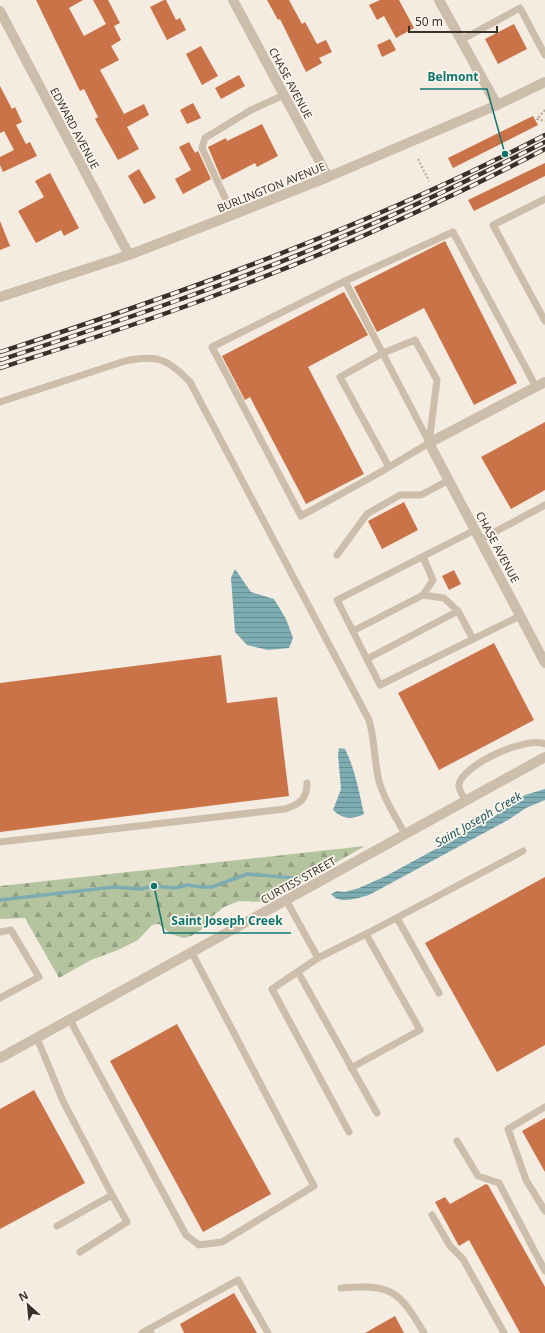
<svg xmlns="http://www.w3.org/2000/svg" width="545" height="1333" font-family="'Noto Sans',sans-serif">
  <defs>
    <pattern id="forest-firs" width="22" height="20" patternUnits="userSpaceOnUse"><rect width="22" height="20" fill="#b4c49f"/><path d="M5 1l3.5 6h-7zM16 11l3.5 6h-7z" fill="#93a082"/></pattern>
    <pattern id="water-rules" width="6" height="5" patternUnits="userSpaceOnUse"><rect width="6" height="5" fill="#7dacb2"/><path d="M0 2.5h6" fill="none" stroke="#678d91"/></pattern>
  </defs>
  <rect width="100%" height="100%" fill="#f4ece0"/>
  <path fill="url(#forest-firs)" d="M 365,846 L 266,902 L 239,901 L 224,907 L 209,919 L 201,930 L 191,936 L 184,938 L 171,934 L 159,924 L 152,925 L 138,940 L 118,950 L 91,960 L 59,978 L 25,918 L 0,919 L 0,886 Z"/>
  <path fill="url(#water-rules)" d="M 235,569 L 251,592 L 274,599 L 286,619 L 293,638 L 289,648 L 268,650 L 247,645 L 235,632 L 231,578 Z
    M 339,748 L 345,749 C 355,769 359,792 364,814 C 352,820 342,819 333,810 L 341,789 L 338,755 Z
    M 545,789 L 545,800 L 526,808 L 508,820 L 369,895 C 358,898 339,905 331,894 L 337,891 L 345,892 L 359,888 L 386,876 L 489,820 L 525,795 Z"/>
  <g fill="none" stroke-linecap="round" stroke-linejoin="round">
    <path stroke="#7dacb2" stroke-width="3.5" d="M 0,900 L 114,887 L 140,889 L 154,886 L 174,888 L 188,885 L 201,887 L 212,887 L 247,874 L 294,878"/>
  </g>
  <path fill="#ca7248" d="M 36,0 L 83,0 L 69,8 L 84,36 L 106,24 L 93,0 L 108,0 L 120,23 L 114,26 L 121,40 L 111,46 L 119,60 L 100,70 L 124,114 L 144,104 L 149,115 L 127,127 L 139,149 L 118,160 L 95,119 L 98,117 L 84,89 L 80,91 Z
    M 164,0 L 166,0 L 176,20 L 180,18 L 186,30 L 167,40 L 150,7 Z
    M 267,0 L 289,0 L 302,24 L 305,22 L 317,44 L 326,40 L 332,52 L 319,58 L 322,63 L 306,72 L 280,19 L 278,20 Z
    M 380,0 L 399,0 L 414,28 L 396,38 L 384,16 L 377,20 L 369,5 Z
    M 514,24 L 527,49 L 498,64 L 485,39 Z
    M 390,39 L 396,50 L 382,57 L 377,45 Z
    M 201,46 L 218,76 L 202,85 L 186,54 Z
    M 239,75 L 245,86 L 221,99 L 215,88 Z
    M 0,86 L 12,109 L 15,107 L 22,122 L 16,125 L 26,144 L 30,142 L 37,156 L 3,172 L 0,165 L 0,157 L 14,150 L 4,131 L 0,133 Z
    M 193,103 L 201,118 L 187,124 L 180,110 Z
    M 533,116 L 538,125 L 453,168 L 448,158 Z
    M 262,124 L 278,156 L 257,167 L 255,163 L 222,180 L 208,147 L 226,138 L 227,141 Z
    M 189,142 L 195,153 L 198,151 L 211,179 L 183,194 L 175,179 L 191,170 L 179,147 Z
    M 545,163 L 545,176 L 474,211 L 468,200 Z
    M 139,169 L 156,198 L 144,204 L 128,176 Z
    M 50,173 L 79,228 L 64,236 L 61,230 L 36,243 L 18,211 L 44,197 L 35,181 Z
    M 0,221 L 10,246 L 0,250 Z
    M 445,241 L 517,383 L 474,405 L 424,308 L 377,332 L 354,287 Z
    M 344,292 L 368,335 L 308,367 L 364,474 L 306,504 L 250,397 L 245,400 L 222,356 Z
    M 545,422 L 545,490 L 511,509 L 481,457 Z
    M 404,502 L 418,530 L 382,549 L 368,521 Z
    M 454,570 L 461,584 L 449,590 L 442,576 Z
    M 494,643 L 534,720 L 439,770 L 398,693 Z
    M 221,655 L 227,703 L 277,697 L 289,796 L 0,832 L 0,683 Z
    M 545,877 L 545,1045 L 497,1072 L 425,943 Z
    M 177,1024 L 271,1194 L 203,1232 L 110,1061 Z
    M 34,1090 L 85,1183 L 0,1229 L 0,1109 Z
    M 545,1118 L 545,1172 L 522,1131 Z
    M 486,1184 L 488,1185 L 545,1287 L 545,1333 L 520,1333 L 469,1240 L 459,1246 L 435,1202 L 445,1197 L 450,1204 Z
    M 234,1293 L 257,1333 L 184,1333 L 180,1324 Z
    M 395,1316 L 404,1333 L 365,1333 Z"/>
  <g fill="none" stroke-linecap="round" stroke-linejoin="round">
    <path stroke="#b9a795" stroke-width="2" stroke-dasharray="2 2" stroke-linecap="butt" d="M 545,110 L 537,119 L 545,121
      M 418,159 L 429,181"/>
    <path stroke="#cdbdab" stroke-width="7" d="M 461,40 L 520,8 L 545,55
      M 545,199 L 493,225 L 545,321
      M 233,215 L 202,148 L 205,138 L 251,110 L 284,95
      M 345,281 L 429,442
      M 0,402 L 125,361 C 157,354 168,359 190,382 L 369,720 C 375,740 374,761 379,781 C 384,800 396,817 405,834
      M 429,443 L 379,473 L 301,516 L 212,347 L 345,281 L 453,232 L 536,387
      M 389,467 L 340,377 L 383,353 L 415,340 L 437,380 L 429,443
      M 475,530 L 337,600 L 380,685 L 520,616
      M 480,540 L 545,505
      M 337,555 L 367,514 L 400,495 L 421,495 L 449,480
      M 423,595 L 444,598 L 458,611
      M 353,631 L 423,595 L 433,580 L 423,557
      M 367,659 L 458,611 L 473,639
      M 466,801 C 463,796 458,789 459,784 C 464,764 526,736 545,744
      M 0,842 L 285,809 C 300,804 307,799 307,783
      M 286,900 L 318,958 L 272,989 L 349,1132
      M 397,918 L 439,993
      M 0,932 L 11,930 L 39,977 L 0,998
      M 318,958 L 366,934
      M 298,972 L 377,1113
      M 70,1020 L 186,1235 L 199,1245 L 222,1242 L 314,1186 L 192,953
      M 37,1038 L 63,1101 L 112,1195 L 57,1226
      M 351,1068 L 420,1030 L 366,934 L 523,851
      M 545,1107 L 508,1129 L 526,1180 L 545,1211
      M 457,1141 L 478,1176 L 499,1183 L 545,1271
      M 432,1215 L 450,1246 L 463,1259 L 504,1333
      M 80,1252 L 127,1222 L 112,1195
      M 341,1288 C 391,1284 399,1290 424,1333
      M 149,1329 L 238,1280 L 268,1333
      M 142,1333 L 149,1329 L 151,1333"/>
    <path stroke="#cdbdab" stroke-width="10" d="M 233,0 L 328,177
      M 439,0 L 497,105
      M 0,11 L 129,255
      M 0,297 L 129,255 L 217,221 L 328,177 L 497,105 L 545,82
      M 545,382 L 429,443 L 545,663
      M 0,1058 L 545,757"/>
    <defs>
      <path id="rail" d="M 0,352 C 187,292 371,225 545,135
        M 0,360 C 114,323 228,285 339,238 C 409,209 478,176 545,142
        M 0,368 C 63,348 126,328 189,305 C 311,261 430,209 545,149"/>
    </defs>
    <use href="#rail" stroke="#3a312a" stroke-width="4.5"/>
    <use href="#rail" stroke="#fbf6ed" stroke-width="3" stroke-dasharray="9" stroke-linecap="butt"/>
  </g>
  <g text-anchor="middle" dominant-baseline="central" stroke-width="3.5" stroke-linejoin="round" paint-order="stroke">
    <g font-size="11" fill="#3a312a" stroke="#fbf6ed">
      <text transform="translate(291 83) rotate(62)">CHASE AVENUE</text>
      <text transform="translate(75 128) rotate(62)">EDWARD AVENUE</text>
      <text transform="translate(271 187) rotate(-22)">BURLINGTON AVENUE</text>
      <text transform="translate(498 547) rotate(62)">CHASE AVENUE</text>
      <text transform="translate(298 880) rotate(-29)">CURTISS STREET</text>
    </g>
    <g font-size="12" font-style="italic" fill="#1e545e" stroke="#fbf6ed">
      <text transform="translate(478 819) rotate(-30)">Saint Joseph Creek</text>
    </g>
  </g>
  <path fill="none" stroke="#0f766e" stroke-width="1.5" d="M505 154L487 89H420M154 886L164 933H291"/>
  <g fill="#0f766e" stroke="#fbf6ed" stroke-width="1.5">
    <circle cx="505" cy="154" r="4"/>
    <circle cx="154" cy="886" r="4"/>
  </g>
  <g font-size="12" text-anchor="middle" font-weight="bold" fill="#0f766e" stroke="#fbf6ed" stroke-width="3.5" stroke-linejoin="round" paint-order="stroke">
    <text x="453" y="81">Belmont</text>
    <text x="227" y="925">Saint Joseph Creek</text>
  </g>
  <g transform="translate(28 1305) rotate(333)" stroke="#fbf6ed" stroke-width="3" paint-order="stroke">
  <path d="M0-3L7 15L0 10L-7 15Z" fill="#3a312a"/>
  <text y="-6" font-size="11" font-weight="bold" text-anchor="middle" fill="#3a312a">N</text>
  </g>
  <path d="M409 26v6h88v-6" fill="none" stroke="#3a312a" stroke-width="2"/>
  <text x="415" y="26" font-size="12" fill="#3a312a" stroke="#fbf6ed" stroke-width="3" paint-order="stroke">50 m</text>
</svg>
